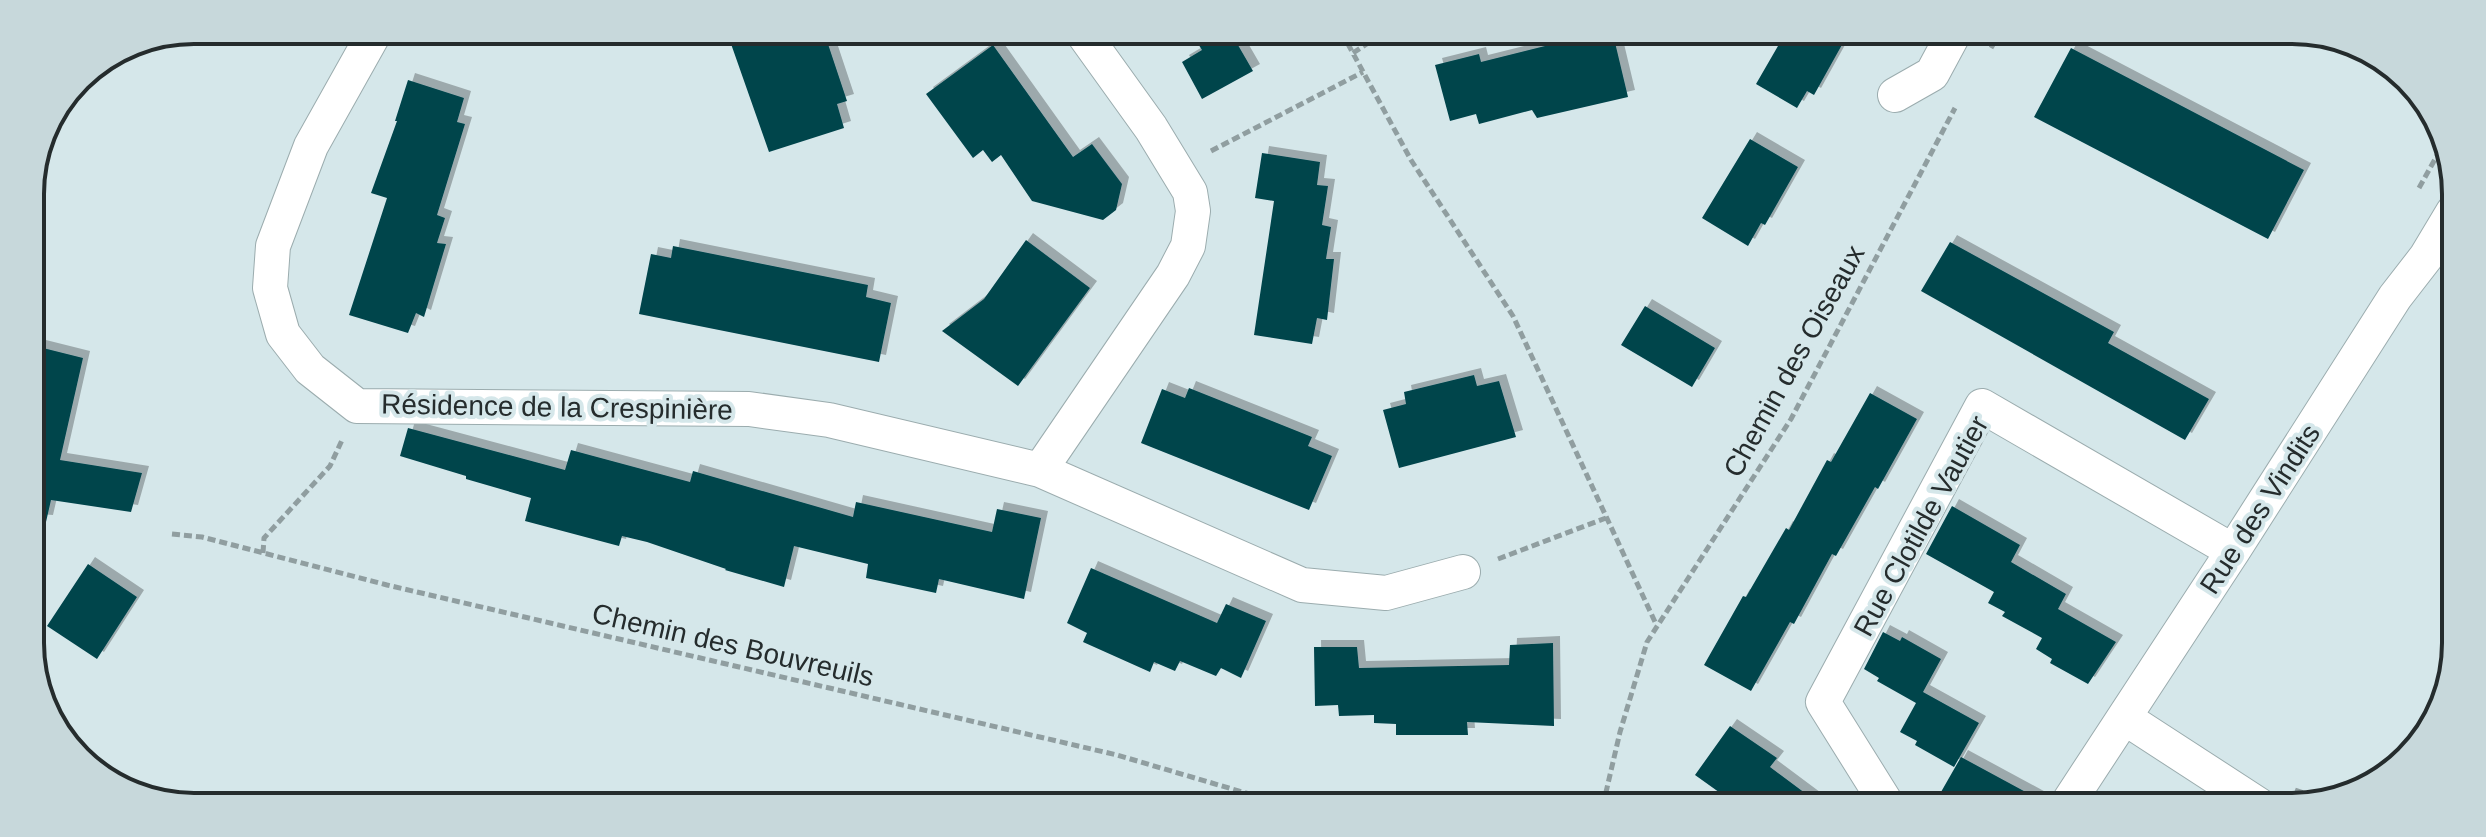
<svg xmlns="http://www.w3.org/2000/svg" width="2486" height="837" font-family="Helvetica,sans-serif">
  <defs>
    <filter id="shadow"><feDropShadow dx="7" dy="-7" stdDeviation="0" flood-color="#0004"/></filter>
  </defs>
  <rect width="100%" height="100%" fill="#d5e7ea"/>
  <path fill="#00444c" filter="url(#shadow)" d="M 754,32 L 824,32 L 847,101 L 837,104 L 844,128 L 769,152 L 730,41 Z
    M 1191,33 L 1231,33 L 1253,71 L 1202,99 L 1182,62 L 1202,50 Z
    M 1588,34 L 1613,34 L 1628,97 L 1537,118 L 1532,110 L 1479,124 L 1476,114 L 1450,121 L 1435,65 L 1479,54 L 1481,62 L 1569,40 Z
    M 1785,34 L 1848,34 L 1814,95 L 1807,91 L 1797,108 L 1756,84 Z
    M 993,45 L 1073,157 L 1092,144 L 1122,184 L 1116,210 L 1103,220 L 1032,201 L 1001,155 L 992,162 L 983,150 L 973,158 L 926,94 Z
    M 2071,48 L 2304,170 L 2268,239 L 2034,117 Z
    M 408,80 L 464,98 L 457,122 L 465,124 L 437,215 L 445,218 L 437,243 L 446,244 L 424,317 L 416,313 L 408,333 L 349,315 L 387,198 L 371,193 L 397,121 L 395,121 Z
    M 1750,139 L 1798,167 L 1765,225 L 1761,223 L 1748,246 L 1702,218 Z
    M 1262,153 L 1320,162 L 1317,185 L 1328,186 L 1322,225 L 1331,227 L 1326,259 L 1334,259 L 1327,320 L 1317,318 L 1312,344 L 1254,335 L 1274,201 L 1255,198 Z
    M 1026,240 L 1090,288 L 1018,386 L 942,331 L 984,299 Z
    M 1950,242 L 2114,332 L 2108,343 L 2209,399 L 2185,440 L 1921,291 Z
    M 673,246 L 868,285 L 866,297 L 891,303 L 879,362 L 639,314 L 651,254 L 671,258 Z
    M 1645,306 L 1715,348 L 1692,387 L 1621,345 Z
    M 31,345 L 83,358 L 60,460 L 142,473 L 131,512 L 51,500 L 46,522 L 32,521 Z
    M 1474,375 L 1477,386 L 1499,381 L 1516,437 L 1399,468 L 1383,410 L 1406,404 L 1404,392 Z
    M 1189,388 L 1312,437 L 1308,446 L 1332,456 L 1309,510 L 1141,443 L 1162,389 L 1185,398 Z
    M 1870,393 L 1917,419 L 1878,489 L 1875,487 L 1836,556 L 1832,554 L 1794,624 L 1790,622 L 1751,691 L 1704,665 L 1743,596 L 1746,597 L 1786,528 L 1789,530 L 1827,460 L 1831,462 Z
    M 408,428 L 565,470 L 571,450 L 690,482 L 693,471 L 853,517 L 856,502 L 992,532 L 997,509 L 1041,518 L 1024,599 L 939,579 L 936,593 L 866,578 L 868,564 L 794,546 L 784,587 L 725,570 L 726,569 L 647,542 L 622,536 L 619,546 L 525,521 L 531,498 L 466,479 L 466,476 L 400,456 Z
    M 1952,506 L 2020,545 L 2011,562 L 2066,594 L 2058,609 L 2116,642 L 2088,684 L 2050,663 L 2052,659 L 2036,649 L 2042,638 L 2002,616 L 2005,612 L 1988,603 L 1994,592 L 1926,554 Z
    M 88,564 L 137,597 L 97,659 L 47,626 Z
    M 1091,568 L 1217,623 L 1226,604 L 1266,621 L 1241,678 L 1221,668 L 1216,676 L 1180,661 L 1175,671 L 1154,662 L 1150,672 L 1083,642 L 1087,633 L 1067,623 Z
    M 1883,632 L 1900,641 L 1902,637 L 1941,659 L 1923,692 L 1979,723 L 1954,767 L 1915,745 L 1917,741 L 1900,732 L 1916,703 L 1877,681 L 1879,678 L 1864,669 Z
    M 1553,643 L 1554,726 L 1467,722 L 1468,735 L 1396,735 L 1396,724 L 1374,723 L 1374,715 L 1339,716 L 1338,705 L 1315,706 L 1314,647 L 1357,647 L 1359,668 L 1509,665 L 1510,645 Z
    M 1730,726 L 1777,758 L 1770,767 L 1821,805 L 1737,805 L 1695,775 Z
    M 1961,757 L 2046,803 L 2046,806 L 1933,806 Z"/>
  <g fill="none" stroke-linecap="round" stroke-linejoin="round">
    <defs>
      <path id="street" d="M 376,30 L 311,146 L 273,246 L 270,288 L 283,334 L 310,369 L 357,406 L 749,409 L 829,420 L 1040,470 L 1302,585 L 1386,593 L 1463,572
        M 1895,95 L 1932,74 L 1953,35
        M 1040,470 L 1173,275 L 1188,246 L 1193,211 L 1190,192 L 1151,128 L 1082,32
        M 2125,718 L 2262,807
        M 1888,806 L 1823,702 L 1982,406 L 2233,551
        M 2066,806 L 2233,551 L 2395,297 L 2426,257 L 2453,212"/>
    </defs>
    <use href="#street" stroke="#9bacae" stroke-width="36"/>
    <path stroke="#909ea0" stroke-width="5" stroke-dasharray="8 4" stroke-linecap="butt" d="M 1342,33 L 1411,160 L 1513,316 L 1656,624
      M 1991,48 L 1999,35
      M 1353,53 L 1383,33
      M 1211,151 L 1363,72
      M 2419,188 L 2444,143
      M 172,534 L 202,537 L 387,585 L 1117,755 L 1283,804
      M 263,553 L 264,538 L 330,466 L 343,438
      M 1498,559 L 1606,518
      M 2295,790 L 2312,796 L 2333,795
      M 1603,805 L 1620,732 L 1647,642 L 1791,419 L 1955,108
      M 2019,806 L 2027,793"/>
    <use href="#street" stroke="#fff" stroke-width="34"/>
  </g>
  <g text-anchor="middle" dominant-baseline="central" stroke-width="8" stroke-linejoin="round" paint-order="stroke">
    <g font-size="28" fill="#252c2d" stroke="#d5e7ea">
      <text transform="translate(1794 361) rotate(-61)">Chemin des Oiseaux</text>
      <text transform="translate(557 407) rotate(1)">Résidence de la Crespinière</text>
      <text transform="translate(2260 509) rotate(-57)">Rue des Vindits</text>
      <text transform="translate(1921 526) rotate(-61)">Rue Clotilde Vautier</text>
      <text transform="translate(733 645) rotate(13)">Chemin des Bouvreuils</text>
    </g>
  </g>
  <path d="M0 0H2486V837H0ZM194 44H2292A150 150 0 0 1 2442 194V643A150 150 0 0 1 2292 793H194A150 150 0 0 1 44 643V194A150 150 0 0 1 194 44Z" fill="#c7d8db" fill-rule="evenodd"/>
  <path fill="none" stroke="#252c2d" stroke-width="4" d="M194 44H2292A150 150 0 0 1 2442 194V643A150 150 0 0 1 2292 793H194A150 150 0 0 1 44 643V194A150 150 0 0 1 194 44Z"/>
</svg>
